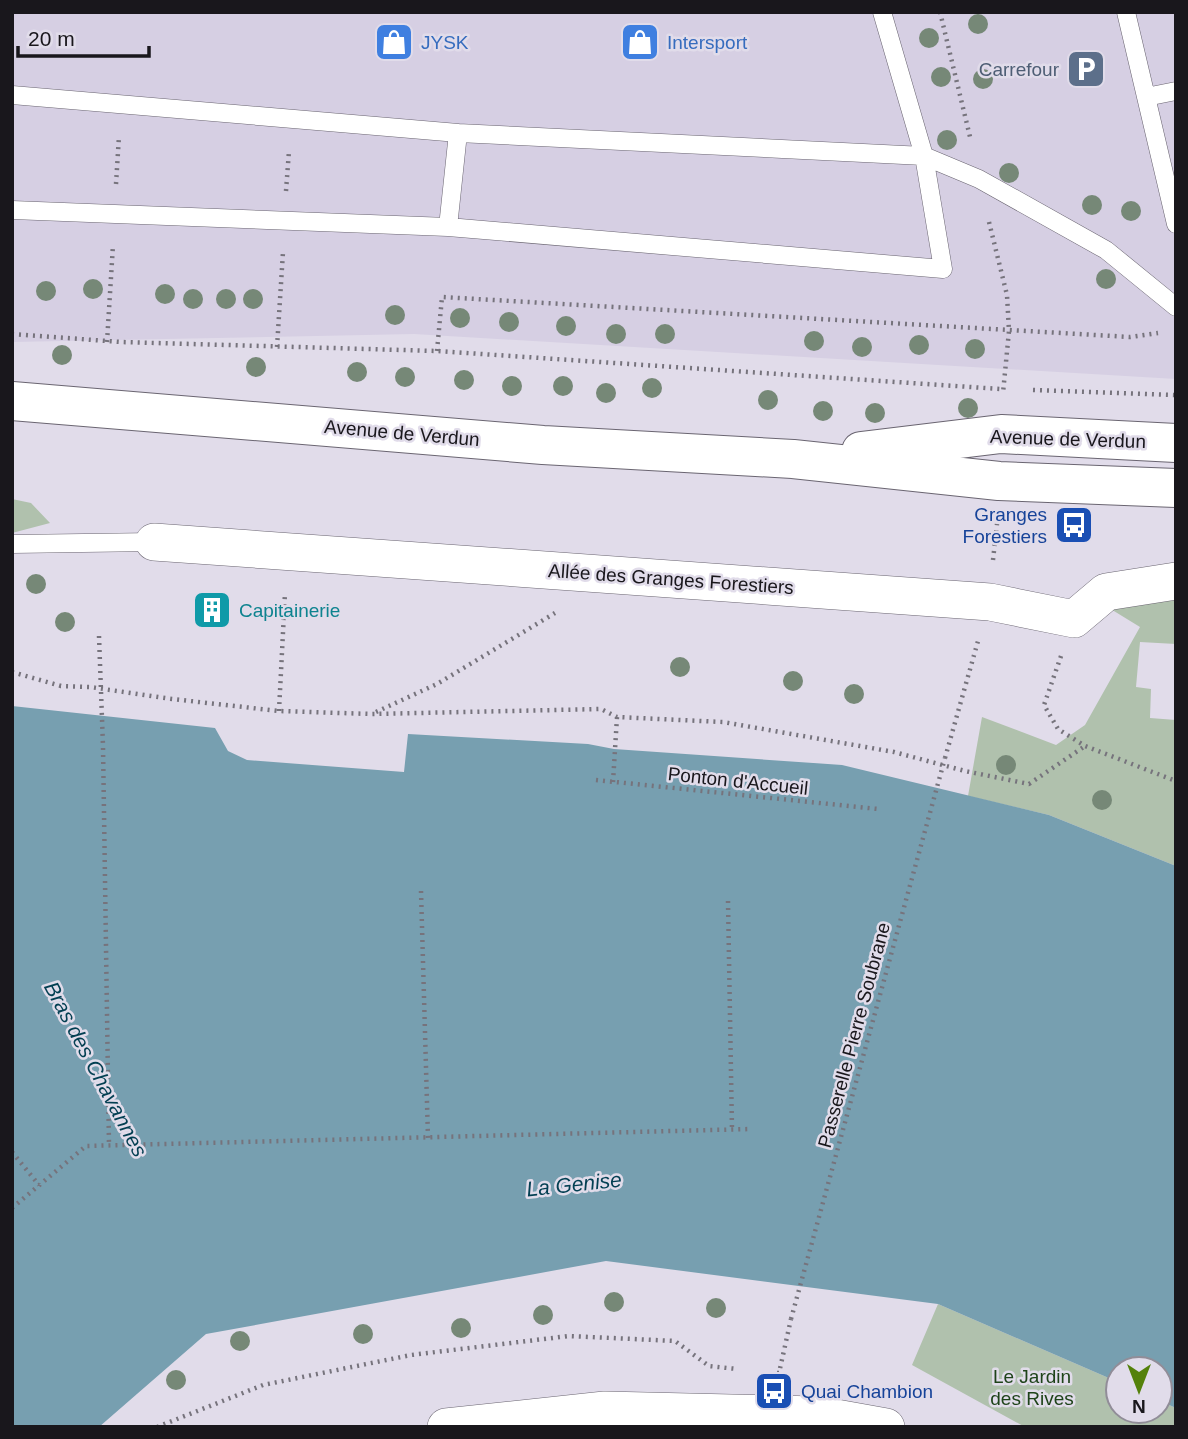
<svg xmlns="http://www.w3.org/2000/svg" width="1188" height="1439" font-family="Helvetica,sans-serif">
  <rect width="100%" height="100%" fill="#e1dcea"/>
  <path fill="#d6cfe3" d="M 12,12 L 1176,12 L 1176,379 L 414,334 L 12,342 Z"/>
  <path fill="#b0c1ad" d="M 12,499 L 31,503 L 50,523 L 12,533 Z
    M 1176,592 L 1176,644 L 1140,642 L 1136,687 L 1151,689 L 1150,718 L 1176,720 L 1176,866 L 1049,815 L 968,796 L 982,717 L 1056,745 L 1085,725 L 1140,627 L 1109,608 Z
    M 938,1304 L 1118,1382 L 1118,1411 L 1160,1411 L 1160,1401 L 1176,1408 L 1176,1427 L 1025,1427 L 912,1365 Z"/>
  <path fill="#779fb0" d="M 12,706 L 215,728 L 228,751 L 247,760 L 404,772 L 408,734 L 588,744 L 614,749 L 842,765 L 1049,815 L 1176,866 L 1176,1408 L 1160,1401 L 1160,1369 L 1118,1369 L 1118,1382 L 938,1304 L 606,1261 L 206,1334 L 99,1427 L 12,1427 Z"/>
  <g fill="none" stroke-linecap="round" stroke-linejoin="round">
    <defs>
      <path id="lane" d="M 882,12 L 924,156 L 979,179 L 1106,250 L 1176,307
        M 1126,12 L 1176,224
        M 12,95 L 458,133 L 924,156 L 943,269 L 448,227 L 12,210
        M 1146,97 L 1176,91
        M 448,227 L 458,133
        M 12,544 L 154,542"/>
      <path id="street" d="M 154,542 L 990,602 L 1074,619 L 1106,592 L 1176,581
        M 446,1427 L 605,1410 L 819,1415 L 886,1427"/>
      <path id="primary" d="M 12,401 L 543,445 L 793,459 L 999,481 L 1176,488
        M 861,451 L 1001,434 L 1176,443"/>
    </defs>
    <use href="#lane" stroke="#6a6571" stroke-width="19"/>
    <use href="#street" stroke="#6a6571" stroke-width="38"/>
    <use href="#primary" stroke="#6a6571" stroke-width="40"/>
    <path stroke="#76737c" stroke-width="4.5" stroke-dasharray="2 5" stroke-linecap="butt" d="M 940,12 L 971,141
      M 116,184 L 119,136
      M 286,191 L 289,151
      M 989,222 L 1007,295 L 1009,331 L 1003,393
      M 12,334 L 121,342 L 437,351 L 1000,389
      M 107,342 L 113,245
      M 277,347 L 283,252
      M 437,351 L 442,297 L 1130,337 L 1158,333
      M 1033,390 L 1176,395
      M 993,560 L 997,524
      M 99,636 L 103,746 L 109,1146
      M 1061,656 L 1044,705 L 1058,729 L 1085,746 L 1176,781
      M 12,672 L 61,686 L 90,687 L 172,699 L 279,711 L 372,714 L 601,709 L 617,717 L 723,722 L 894,752 L 965,771 L 1029,784 L 1085,746
      M 279,711 L 285,593
      M 376,712 L 437,684 L 555,613
      M 945,758 L 978,641
      M 596,780 L 878,809
      M 613,782 L 617,717
      M 421,891 L 428,1138
      M 728,901 L 732,1130
      M 12,1152 L 39,1185
      M 12,1208 L 86,1146 L 751,1129
      M 777,1373 L 779,1373 L 791,1319
      M 157,1427 L 263,1385 L 411,1355 L 569,1336 L 675,1341 L 709,1366 L 737,1369"/>
    <use href="#lane" stroke="#fff" stroke-width="18"/>
    <use href="#street" stroke="#fff" stroke-width="37"/>
    <use href="#primary" stroke="#fff" stroke-width="38"/>
    <path stroke="#76737c" stroke-width="4.5" stroke-dasharray="2 5" stroke-linecap="butt" d="M 791,1319 L 945,758"/>
  </g>
  <g fill="#768877">
    <circle cx="978" cy="24" r="10"/>
    <circle cx="929" cy="38" r="10"/>
    <circle cx="941" cy="77" r="10"/>
    <circle cx="983" cy="79" r="10"/>
    <circle cx="947" cy="140" r="10"/>
    <circle cx="1009" cy="173" r="10"/>
    <circle cx="1092" cy="205" r="10"/>
    <circle cx="1131" cy="211" r="10"/>
    <circle cx="1106" cy="279" r="10"/>
    <circle cx="93" cy="289" r="10"/>
    <circle cx="46" cy="291" r="10"/>
    <circle cx="165" cy="294" r="10"/>
    <circle cx="193" cy="299" r="10"/>
    <circle cx="226" cy="299" r="10"/>
    <circle cx="253" cy="299" r="10"/>
    <circle cx="395" cy="315" r="10"/>
    <circle cx="460" cy="318" r="10"/>
    <circle cx="509" cy="322" r="10"/>
    <circle cx="566" cy="326" r="10"/>
    <circle cx="616" cy="334" r="10"/>
    <circle cx="665" cy="334" r="10"/>
    <circle cx="814" cy="341" r="10"/>
    <circle cx="919" cy="345" r="10"/>
    <circle cx="862" cy="347" r="10"/>
    <circle cx="975" cy="349" r="10"/>
    <circle cx="62" cy="355" r="10"/>
    <circle cx="256" cy="367" r="10"/>
    <circle cx="357" cy="372" r="10"/>
    <circle cx="405" cy="377" r="10"/>
    <circle cx="464" cy="380" r="10"/>
    <circle cx="512" cy="386" r="10"/>
    <circle cx="563" cy="386" r="10"/>
    <circle cx="652" cy="388" r="10"/>
    <circle cx="606" cy="393" r="10"/>
    <circle cx="768" cy="400" r="10"/>
    <circle cx="968" cy="408" r="10"/>
    <circle cx="823" cy="411" r="10"/>
    <circle cx="875" cy="413" r="10"/>
    <circle cx="36" cy="584" r="10"/>
    <circle cx="65" cy="622" r="10"/>
    <circle cx="680" cy="667" r="10"/>
    <circle cx="793" cy="681" r="10"/>
    <circle cx="854" cy="694" r="10"/>
    <circle cx="1006" cy="765" r="10"/>
    <circle cx="1102" cy="800" r="10"/>
    <circle cx="614" cy="1302" r="10"/>
    <circle cx="716" cy="1308" r="10"/>
    <circle cx="543" cy="1315" r="10"/>
    <circle cx="461" cy="1328" r="10"/>
    <circle cx="363" cy="1334" r="10"/>
    <circle cx="240" cy="1341" r="10"/>
    <circle cx="176" cy="1380" r="10"/>
  </g>
  <defs>
    <symbol id="shop-square" viewBox="-11 -11 22 22"><rect x="-9" y="-9" width="18" height="18" rx="4" fill="#3f7fe0" stroke="#e1dcea"/><path d="M-5-2.5h2.3a2.7 3.5 0 0 1 5.4 0H5L5.5 6h-11ZM-1.5-2.5h3a1.5 2.3 0 0 0-3 0Z" fill="#fff"/></symbol>
    <symbol id="parking-square" viewBox="-11 -11 22 22"><rect x="-9" y="-9" width="18" height="18" rx="4" fill="#5c6f8a" stroke="#e1dcea"/><path d="M-3.5-5.5H1a3.5 3.5 0 0 1 0 7H-1V5.5H-3.5ZM-1-3.4V-.6H.8a1.4 1.4 0 0 0 0-2.8Z" fill="#fff"/></symbol>
    <symbol id="bus-square" viewBox="-11 -11 22 22"><rect x="-9" y="-9" width="18" height="18" rx="4" fill="#1a4fb4" stroke="#e1dcea"/><path d="M-5-6H5V4H4V6H2V4H-2V6H-4V4H-5ZM-3.5-4V0h7V-4ZM-3.5 1.2v1.5H-2V1.2ZM2 1.2v1.5H3.5V1.2Z" fill="#fff"/></symbol>
    <symbol id="building-square" viewBox="-11 -11 22 22"><rect x="-9" y="-9" width="18" height="18" rx="4" fill="#0f9aa8" stroke="#e1dcea"/><path d="M-4-6H4V6H1V3H-1V6H-4ZM-2.5-4.3h1.7v1.8h-1.7ZM.8-4.3h1.7v1.8H.8ZM-2.5-1h1.7V.8h-1.7ZM.8-1h1.7V.8H.8Z" fill="#fff"/></symbol>
  </defs>
  <g fill-rule="evenodd">
    <use href="#shop-square" x="372" y="20" width="44" height="44"/>
    <use href="#shop-square" x="618" y="20" width="44" height="44"/>
    <use href="#parking-square" x="1064" y="47" width="44" height="44"/>
    <use href="#bus-square" x="1052" y="503" width="44" height="44"/>
    <use href="#building-square" x="190" y="588" width="44" height="44"/>
    <use href="#bus-square" x="752" y="1369" width="44" height="44"/>
  </g>
  <g text-anchor="middle" dominant-baseline="central" stroke-width="5" stroke-linejoin="round" paint-order="stroke">
    <g font-size="19" fill="#366cbe" stroke="#e1dcea" text-anchor="start">
      <text x="421" y="42">JYSK</text>
      <text x="667" y="42">Intersport</text>
    </g>
    <g font-size="19" fill="#4e5e75" stroke="#e1dcea" text-anchor="end">
      <text x="1059" y="69">Carrefour</text>
    </g>
    <g font-size="19" fill="#19171c" stroke="#e1dcea">
      <text transform="translate(402 433) rotate(5)">Avenue de Verdun</text>
      <text transform="translate(1068 439) rotate(2)">Avenue de Verdun</text>
      <text transform="translate(671 579) rotate(4)">Allée des Granges Forestiers</text>
      <text transform="translate(738 781) rotate(6)">Ponton d'Accueil</text>
      <text transform="translate(854 1035) rotate(-75)">Passerelle Pierre Soubrane</text>
    </g>
    <g font-size="19" fill="#164399" stroke="#e1dcea" text-anchor="end">
      <text x="1047" y="514">Granges<tspan x="1047" dy="22">Forestiers</tspan></text>
      <text x="801" y="1391" text-anchor="start">Quai Chambion</text>
    </g>
    <g font-size="19" fill="#0d838f" stroke="#e1dcea" text-anchor="start">
      <text x="239" y="610">Capitainerie</text>
    </g>
    <g font-size="19" fill="#1e4319" stroke="#e1dcea">
      <text x="1032" y="1376">Le Jardin<tspan x="1032" dy="22">des Rives</tspan></text>
    </g>
    <g font-size="21" font-style="italic" fill="#033f52" stroke="#e1dcea">
      <text transform="translate(96 1069) rotate(62)">Bras des Chavannes</text>
      <text transform="translate(574 1184) rotate(-6)">La Genise</text>
    </g>
  </g>
  <rect width="1188" height="1439" fill="none" stroke="#19171c" stroke-width="28"/>
  <g transform="translate(1139 1390) rotate(180)"><circle r="33" fill="#e1dcea" stroke="#918d98" stroke-width="2"/>
  <path d="M0-5L12 26L0 18L-12 26Z" fill="#54810a"/>
  <text y="-10" font-size="19" font-weight="bold" text-anchor="middle" fill="#19171c">N</text>
  </g>
  <path d="M18 46v10h131v-10" fill="none" stroke="#19171c" stroke-width="3.5"/>
  <text x="28" y="46" font-size="21" fill="#19171c" stroke="#e1dcea" stroke-width="5" paint-order="stroke">20 m</text>
</svg>
